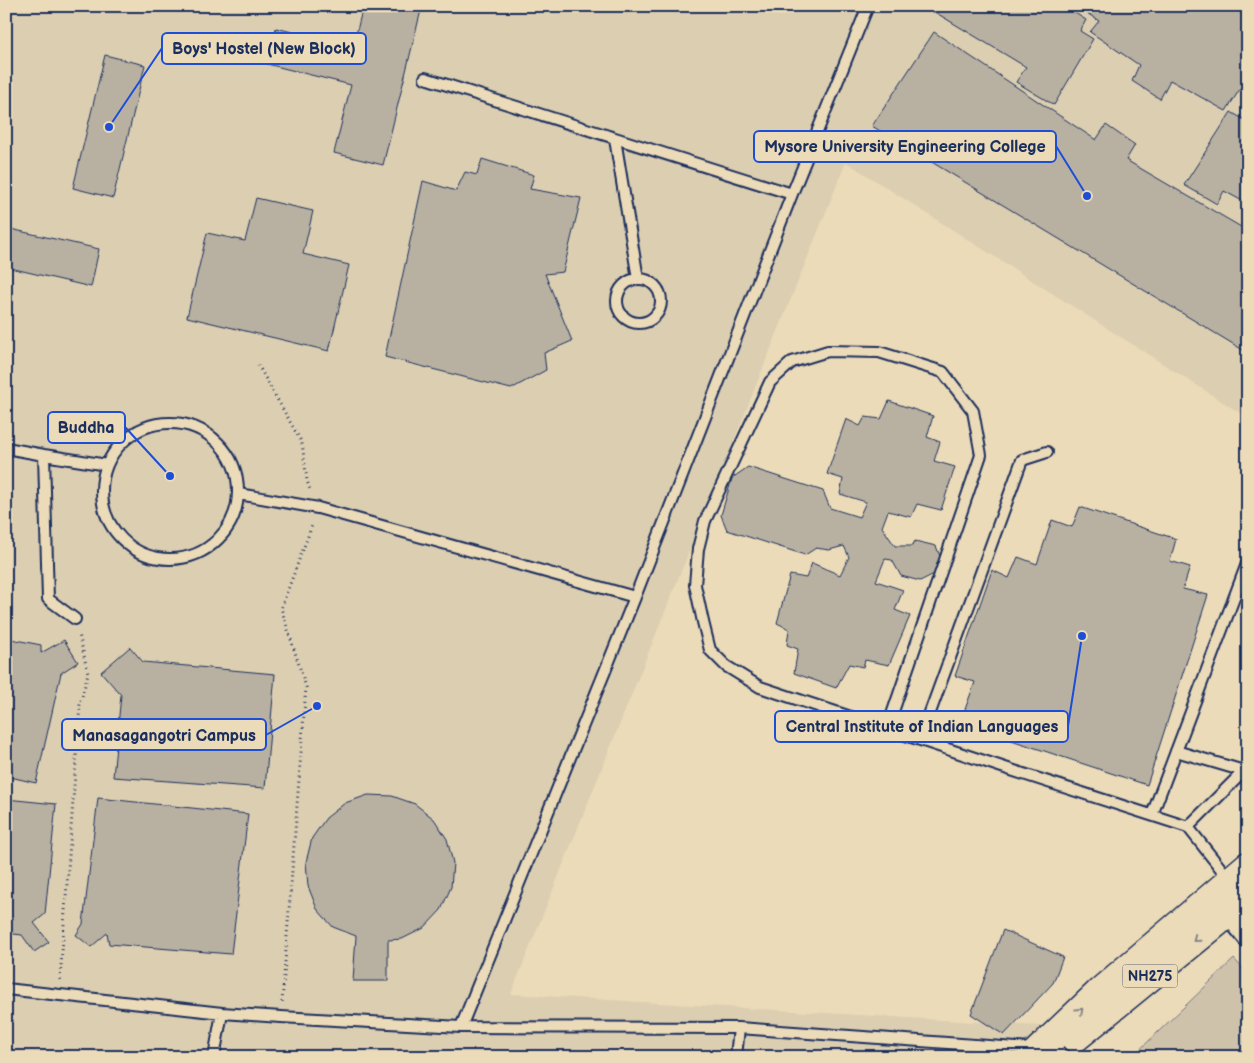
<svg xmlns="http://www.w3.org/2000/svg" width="1254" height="1063" font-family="'Balsamiq Sans',sans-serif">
  <rect width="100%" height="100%" fill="#ecdbb8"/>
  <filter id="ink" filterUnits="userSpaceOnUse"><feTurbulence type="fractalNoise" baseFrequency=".02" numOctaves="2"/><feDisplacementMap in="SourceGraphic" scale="10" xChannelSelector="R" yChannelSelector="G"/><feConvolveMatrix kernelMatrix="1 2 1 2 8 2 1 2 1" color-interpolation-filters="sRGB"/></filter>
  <g filter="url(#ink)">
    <path fill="#dcceb1" d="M 6,6 L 1248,6 L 1248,418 L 846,162 L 511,994 L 1041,1026 L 1013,1057 L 6,1057 Z"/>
    <path fill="#cec2ab" stroke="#747884" d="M 1234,959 L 1248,974 L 1248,1057 L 1132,1057 Z"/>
    <path fill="#b8b1a2" stroke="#1b2f5e" d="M 363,6 L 422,6 L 383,165 L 334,153 L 351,85 L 267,64 L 276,28 L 353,47 Z
      M 936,6 L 1054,6 L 1058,9 L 1060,6 L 1064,6 L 1086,20 L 1080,31 L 1093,39 L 1054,105 L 1016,82 L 1026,67 L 933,11 Z
      M 1076,6 L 1228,6 L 1248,17 L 1248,94 L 1240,89 L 1226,111 L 1170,80 L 1160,99 L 1132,81 L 1139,65 L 1090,32 L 1099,21 Z
      M 934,32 L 1096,140 L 1106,125 L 1135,145 L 1126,160 L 1248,231 L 1248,353 L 872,126 Z
      M 105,55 L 145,65 L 113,198 L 73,188 Z
      M 1231,112 L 1248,122 L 1248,204 L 1224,191 L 1217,204 L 1184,185 Z
      M 482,159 L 534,175 L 530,189 L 581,198 L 563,272 L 545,274 L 572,341 L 544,353 L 546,370 L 511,389 L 385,357 L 423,181 L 456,191 L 465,172 L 477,175 Z
      M 256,198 L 313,211 L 303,254 L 349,265 L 329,351 L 187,317 L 207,233 L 245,241 Z
      M 6,228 L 99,249 L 91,287 L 6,267 Z
      M 889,401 L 933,416 L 927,437 L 940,442 L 934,461 L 955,467 L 941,510 L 917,504 L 911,517 L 888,511 L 882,527 L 895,546 L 912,546 L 915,541 L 936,546 L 940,556 L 934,574 L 920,581 L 901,576 L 892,560 L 885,559 L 876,581 L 903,590 L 895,610 L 910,616 L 889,665 L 865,660 L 863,667 L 849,664 L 836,688 L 794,673 L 798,649 L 787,645 L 789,629 L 777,623 L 790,575 L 806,578 L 812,563 L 840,575 L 849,557 L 844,546 L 829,550 L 816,548 L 805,555 L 727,530 L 721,515 L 732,478 L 748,467 L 823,491 L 830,508 L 859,517 L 866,502 L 840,494 L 843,479 L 827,474 L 846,419 L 860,426 L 865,417 L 881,419 Z
      M 1080,507 L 1176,539 L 1170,561 L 1190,567 L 1183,589 L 1208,595 L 1147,785 L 960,723 L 975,682 L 955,676 L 992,570 L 1009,578 L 1018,557 L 1037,564 L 1052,520 L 1072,527 Z
      M 6,638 L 41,645 L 41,653 L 64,640 L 78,662 L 61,673 L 36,783 L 6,776 Z
      M 130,647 L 143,662 L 275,674 L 265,788 L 113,777 L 121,695 L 101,672 Z
      M 368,795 L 392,796 L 415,804 L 434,819 L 447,839 L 453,863 L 451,887 L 441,910 L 424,928 L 402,939 L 388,940 L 388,981 L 353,981 L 356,936 L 333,927 L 317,909 L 308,886 L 306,862 L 312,838 L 326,818 L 345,803 Z
      M 98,798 L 248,814 L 231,954 L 109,944 L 107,933 L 91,947 L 76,935 L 83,924 Z
      M 6,799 L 56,804 L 45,914 L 34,923 L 49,942 L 34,952 L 22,935 L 6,933 Z
      M 1003,930 L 1063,957 L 1053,983 L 1004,1035 L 971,1014 Z"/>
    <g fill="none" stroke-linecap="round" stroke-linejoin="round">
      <defs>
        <path id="lane" d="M 425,78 L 792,194
          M 615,139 L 638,279
          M617 301a22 22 0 1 1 44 0a22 22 0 1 1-44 0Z
          M102 491a68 68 0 1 1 136 0a68 68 0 1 1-136 0Z
          M 6,448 L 44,455 L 107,465
          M 44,455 L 48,599 L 75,619
          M 239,494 L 318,508 L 635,597 L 461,1027
          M 635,597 L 792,194 L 868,6
          M 887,729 L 981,455 L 973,411 L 943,372 L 879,352 L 828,351 L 792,362 L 770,382 L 705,521 L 698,549 L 695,585 L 703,622 L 710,650 L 726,666 L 760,687 L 1008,769 L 1188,827 L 1229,879
          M 920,740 L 1022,460 L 1047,452
          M 1176,751 L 1244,771
          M 1152,815 L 1248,561
          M 1188,827 L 1244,771 L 1248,764
          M 6,989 L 222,1013 L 281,1017 L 461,1027 L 739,1028 L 1059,1051
          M 214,1057 L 222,1013
          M 736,1057 L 739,1028"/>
        <path id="street" d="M 1221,904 L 1248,937"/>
        <path id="primary" d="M 1075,1038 L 1248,897
          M 1032,1057 L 1101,991 L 1248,866"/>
      </defs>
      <use href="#lane" stroke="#1b2f5e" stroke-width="14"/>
      <use href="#street" stroke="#1b2f5e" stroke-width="24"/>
      <use href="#primary" stroke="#1b2f5e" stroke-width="31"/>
      <path stroke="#1b2f5e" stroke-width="3" stroke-dasharray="1 4" stroke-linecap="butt" d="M 258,365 L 302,443 L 307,481 L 311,492
        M 60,980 L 80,705 L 88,673 L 79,634
        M 282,1002 L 306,687 L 281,608 L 313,523"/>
      <use href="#lane" stroke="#ecdbb8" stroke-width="10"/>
      <use href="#street" stroke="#ecdbb8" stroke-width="20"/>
      <use href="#primary" stroke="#ecdbb8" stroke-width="28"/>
    </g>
    <defs><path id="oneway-chevron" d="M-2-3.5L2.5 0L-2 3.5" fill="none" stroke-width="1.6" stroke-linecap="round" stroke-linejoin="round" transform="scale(1.25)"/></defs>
    <g stroke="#84858b">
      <use href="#oneway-chevron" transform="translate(1196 939) rotate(141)"/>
      <use href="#oneway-chevron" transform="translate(1080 1011) rotate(-43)"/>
    </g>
  </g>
  <g text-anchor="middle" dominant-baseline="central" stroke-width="5" stroke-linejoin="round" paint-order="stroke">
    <rect fill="#ecdbb8" stroke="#5a6379" stroke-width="1" x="1122.5" y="964.5" width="55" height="23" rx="4"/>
    <g font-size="14" font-weight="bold" fill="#1b2f5e">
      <text x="1150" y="976">NH275</text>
    </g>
  </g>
  <path fill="none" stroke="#1d4ed8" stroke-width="2" d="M109 127L162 48M1087 196L1056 146M170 476L125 427M1082 636L1068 726M317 706L266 735"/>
  <g fill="#1d4ed8" stroke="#ecdbb8" stroke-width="2">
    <circle cx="109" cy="127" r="5"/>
    <circle cx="1087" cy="196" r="5"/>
    <circle cx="170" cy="476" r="5"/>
    <circle cx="1082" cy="636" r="5"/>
    <circle cx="317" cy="706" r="5"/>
  </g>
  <g fill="#ecdbb8" stroke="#1d4ed8" stroke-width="2">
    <rect x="162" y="33" width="204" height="31" rx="5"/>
    <rect x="754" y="131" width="302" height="31" rx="5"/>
    <rect x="48" y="412" width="77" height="31" rx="5"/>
    <rect x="775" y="711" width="293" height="31" rx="5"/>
    <rect x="62" y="719" width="204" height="31" rx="5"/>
  </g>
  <g font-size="16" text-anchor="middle" font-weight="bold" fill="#1b2f5e">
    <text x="264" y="54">Boys' Hostel (New Block)</text>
    <text x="905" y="152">Mysore University Engineering College</text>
    <text x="86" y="433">Buddha</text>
    <text x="922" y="732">Central Institute of Indian Languages</text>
    <text x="164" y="741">Manasagangotri Campus</text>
  </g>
  <rect width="1254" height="1063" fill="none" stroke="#ecdbb8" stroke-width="25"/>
  <rect x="12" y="12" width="1229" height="1038" fill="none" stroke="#1b2f5e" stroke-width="2" filter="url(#ink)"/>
</svg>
